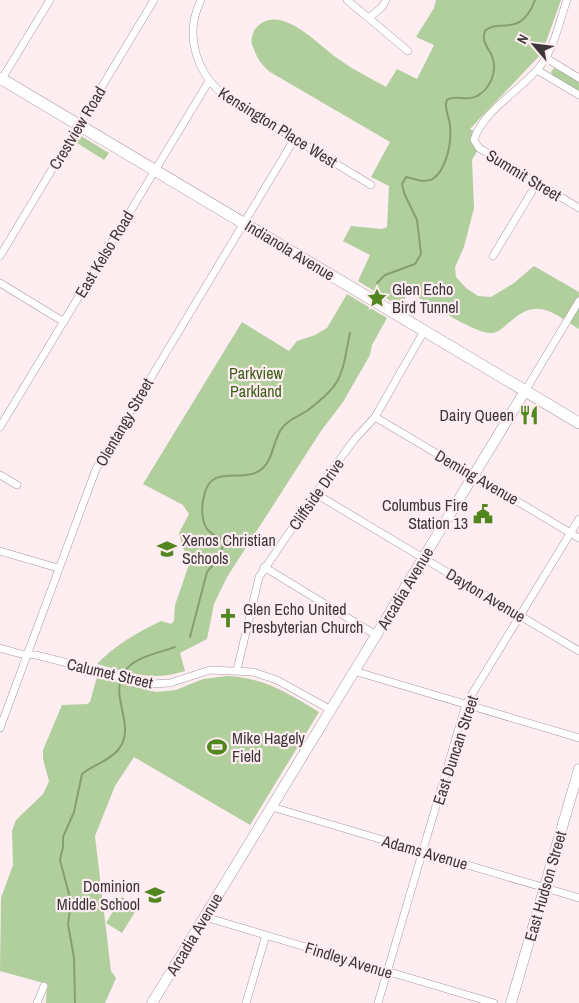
<svg xmlns="http://www.w3.org/2000/svg" width="579" height="1003" font-family="'Archivo Narrow',sans-serif">
  <rect width="100%" height="100%" fill="#feedf1"/>
  <path fill="#b1ce9d" d="M 436,0 L 561,0 L 542,53 L 470,129 L 477,133 L 479,148 L 472,160 L 474,208 L 464,247 L 455,267 L 456,277 L 466,288 L 478,296 L 491,297 L 514,283 L 534,266 L 579,292 L 579,329 C 553,313 538,297 511,321 C 505,325 499,333 492,333 C 477,335 425,301 409,292 L 400,307 L 358,281 L 370,255 L 343,241 L 351,226 L 382,229 L 387,227 L 389,186 L 371,177 L 390,142 L 270,72 C 261,64 257,58 253,47 C 250,41 252,35 255,29 C 279,0 318,45 337,58 C 352,69 370,78 386,87 L 397,69 L 417,79 L 434,45 L 416,37 L 434,8 Z
    M 554,68 L 579,81 L 579,92 L 552,75 L 551,72 Z
    M 81,136 L 109,153 L 104,160 L 77,143 Z
    M 347,294 L 387,318 L 372,345 L 370,355 L 343,402 L 321,431 L 227,577 L 214,604 L 207,639 L 180,653 L 185,671 C 151,682 131,673 97,664 C 115,645 138,632 161,621 L 171,624 L 174,621 L 175,605 L 192,556 L 183,549 L 179,533 L 189,514 L 183,505 L 143,484 L 242,322 L 289,351 L 297,341 L 315,335 L 327,328 Z
    M 227,676 C 265,678 287,693 319,712 L 250,825 L 134,757 L 115,786 L 95,836 L 111,971 L 116,978 L 105,1003 L 46,1003 L 47,984 L 0,971 L 1,898 L 13,865 L 12,831 L 16,820 L 43,794 L 47,786 L 49,781 L 43,759 L 43,750 L 62,705 L 87,704 L 90,702 L 97,677 L 156,692 L 176,690 L 203,679 Z
    M 122,897 L 138,907 L 122,933 L 106,923 Z"/>
  <g fill="none" stroke-linecap="round" stroke-linejoin="round">
    <path stroke="#83a06f" stroke-width="2" d="M 377,283 L 385,275 L 415,264 L 421,254 L 417,220 L 404,193 L 402,184 L 406,177 L 422,181 L 431,180 C 446,172 452,143 450,126 C 450,118 443,107 447,100 C 456,94 467,102 477,96 C 490,89 498,71 492,56 C 488,47 481,42 485,31 C 497,18 521,39 535,0
      M 190,637 L 207,572 L 217,560 L 224,544 C 222,536 216,537 210,532 C 201,525 201,507 204,496 C 211,461 244,486 263,468 C 274,458 273,438 283,427 C 289,419 300,416 308,410 C 345,382 341,375 350,333
      M 123,674 C 132,657 159,653 175,647
      M 75,1003 L 74,958 L 68,924 L 71,902 L 60,860 L 63,847 L 63,837 L 74,812 L 82,774 C 92,765 108,762 118,750 C 136,729 113,702 121,678"/>
    <defs>
      <path id="street" d="M 201,0 C 183,36 197,76 229,99 L 371,185
        M 347,0 L 408,51
        M 567,0 C 559,22 555,46 541,65 C 523,89 482,111 474,140 L 479,148 L 579,208
        M 369,18 L 382,7 L 386,0
        M 546,58 L 579,78
        M 537,70 L 579,95
        M 0,82 L 50,0
        M 0,256 L 154,0
        M 493,256 L 537,183
        M 0,283 L 64,322
        M 525,391 L 579,301
        M 375,417 L 579,538
        M 0,427 L 209,81
        M 0,475 L 17,485
        M 316,494 L 579,651
        M 0,551 L 58,568
        M 264,567 L 376,635
        M 0,648 L 21,654 L 36,655 L 150,684 L 170,683 L 210,670 L 253,672 L 277,680 L 331,710
        M 237,670 L 259,577 L 329,474 L 354,440 L 375,417 L 424,331
        M 354,671 L 579,738
        M 0,728 L 96,469 L 295,138
        M 272,807 L 579,898
        M 205,917 L 494,1003
        M 37,1003 L 44,986
        M 246,1003 L 266,935
        M 378,1003 L 466,704 L 579,519"/>
      <path id="secondary" d="M 152,1003 L 525,391
        M 511,1003 L 579,769"/>
      <path id="primary" d="M 0,78 L 579,423"/>
    </defs>
    <use href="#street" stroke="#a99a9e" stroke-width="8"/>
    <use href="#secondary" stroke="#a99a9e" stroke-width="11"/>
    <use href="#primary" stroke="#a99a9e" stroke-width="12"/>
    <use href="#street" stroke="#fff" stroke-width="7"/>
    <use href="#secondary" stroke="#fff" stroke-width="10"/>
    <use href="#primary" stroke="#fff" stroke-width="11"/>
  </g>
  <defs>
    <symbol id="sight-bare" viewBox="-9 -9 18 18"><path d="M0-6L1.8-2.2L6-1.7L2.9 1.2L3.7 5.4L0 3.3L-3.7 5.4L-2.9 1.2L-6-1.7L-1.8-2.2Z" fill="#52861e" stroke="#feedf1" stroke-width="2.5" paint-order="stroke"/></symbol>
    <symbol id="restaurant-bare" viewBox="-9 -9 18 18"><path d="M-5-6h1v4h1v-4h1v4h1v-4h1v5L-1.5 .5V6h-2V.5L-5-1ZM5-6V6H3V1.5H1.5Q1.5-4 5-6Z" fill="#52861e" stroke="#feedf1" stroke-width="2.5" paint-order="stroke"/></symbol>
    <symbol id="civic-bare" viewBox="-9 -9 18 18"><path d="M-.6-6.5H3V-4.5H.6V-3L4-1V1h2V6H-6V1h2V-1L-.6-3ZM-1.2 2.5V6h2.4V2.5Z" fill="#52861e" stroke="#feedf1" stroke-width="2.5" paint-order="stroke"/></symbol>
    <symbol id="school-bare" viewBox="-9 -9 18 18"><path d="M0-5L7-2L0 1L-7-2ZM-4 1L0 2.5L4 1V4Q0 6-4 4Z" fill="#52861e" stroke="#feedf1" stroke-width="2.5" paint-order="stroke"/></symbol>
    <symbol id="church-bare" viewBox="-9 -9 18 18"><path d="M-1.2-6h2.4v3.5h3.3v2.4h-3.3V6h-2.4V-.1h-3.3v-2.4h3.3Z" fill="#52861e" stroke="#feedf1" stroke-width="2.5" paint-order="stroke"/></symbol>
    <symbol id="stadium-bare" viewBox="-9 -9 18 18"><path d="M0-5a6.5 5 0 1 0 0 10a6.5 5 0 1 0 0-10ZM-3.5-1.8h7v3.6h-7Z" fill="#52861e" stroke="#feedf1" stroke-width="2.5" paint-order="stroke"/></symbol>
  </defs>
  <g fill-rule="evenodd">
    <use href="#sight-bare" x="363" y="284" width="28" height="28"/>
    <use href="#restaurant-bare" x="515" y="401" width="28" height="28"/>
    <use href="#civic-bare" x="469" y="500" width="28" height="28"/>
    <use href="#school-bare" x="153" y="535" width="28" height="28"/>
    <use href="#church-bare" x="214" y="604" width="28" height="28"/>
    <use href="#stadium-bare" x="203" y="733" width="28" height="28"/>
    <use href="#school-bare" x="141" y="881" width="28" height="28"/>
  </g>
  <g text-anchor="middle" dominant-baseline="central" stroke-width="4.5" stroke-linejoin="round" paint-order="stroke">
    <g font-size="16" fill="#3e3739" stroke="#feedf1">
      <text transform="translate(278 127) rotate(32)">Kensington Place West</text>
      <text transform="translate(77 128) rotate(-59)">Crestview Road</text>
      <text transform="translate(524 175) rotate(31)">Summit Street</text>
      <text transform="translate(290 250) rotate(31)">Indianola Avenue</text>
      <text transform="translate(104 254) rotate(-59)">East Kelso Road</text>
      <text transform="translate(124 422) rotate(-60)">Olentangy Street</text>
      <text transform="translate(477 477) rotate(30)">Deming Avenue</text>
      <text transform="translate(316 494) rotate(-55)">Cliffside Drive</text>
      <text transform="translate(405 588) rotate(-59)">Arcadia Avenue</text>
      <text transform="translate(486 595) rotate(31)">Dayton Avenue</text>
      <text transform="translate(110 673) rotate(13)">Calumet Street</text>
      <text transform="translate(455 750) rotate(-72)">East Duncan Street</text>
      <text transform="translate(425 852) rotate(16)">Adams Avenue</text>
      <text transform="translate(545 886) rotate(-74)">East Hudson Street</text>
      <text transform="translate(194 934) rotate(-59)">Arcadia Avenue</text>
      <text transform="translate(349 960) rotate(17)">Findley Avenue</text>
    </g>
    <g font-size="16" fill="#3e3739" stroke="#feedf1" text-anchor="start">
      <text x="392" y="289">Glen Echo<tspan x="392" dy="18">Bird Tunnel</tspan></text>
      <text x="514" y="415" text-anchor="end">Dairy Queen</text>
      <text x="468" y="505" text-anchor="end">Columbus Fire<tspan x="468" dy="18">Station 13</tspan></text>
      <text x="182" y="540">Xenos Christian<tspan x="182" dy="18">Schools</tspan></text>
      <text x="243" y="609">Glen Echo United<tspan x="243" dy="18">Presbyterian Church</tspan></text>
      <text x="232" y="738">Mike Hagely<tspan x="232" dy="18">Field</tspan></text>
      <text x="140" y="886" text-anchor="end">Dominion<tspan x="140" dy="18">Middle School</tspan></text>
    </g>
    <g font-size="16" fill="#3a5e18" stroke="#feedf1">
      <text x="256" y="373">Parkview<tspan x="256" dy="18">Parkland</tspan></text>
    </g>
  </g>
  <g transform="translate(534 45) rotate(298)" stroke="#feedf1" stroke-width="4" paint-order="stroke">
  <path d="M0-4L9 19L0 12L-9 19Z" fill="#3e3739"/>
  <text y="-8" font-size="14" font-weight="bold" text-anchor="middle" fill="#3e3739">N</text>
  </g>
</svg>
